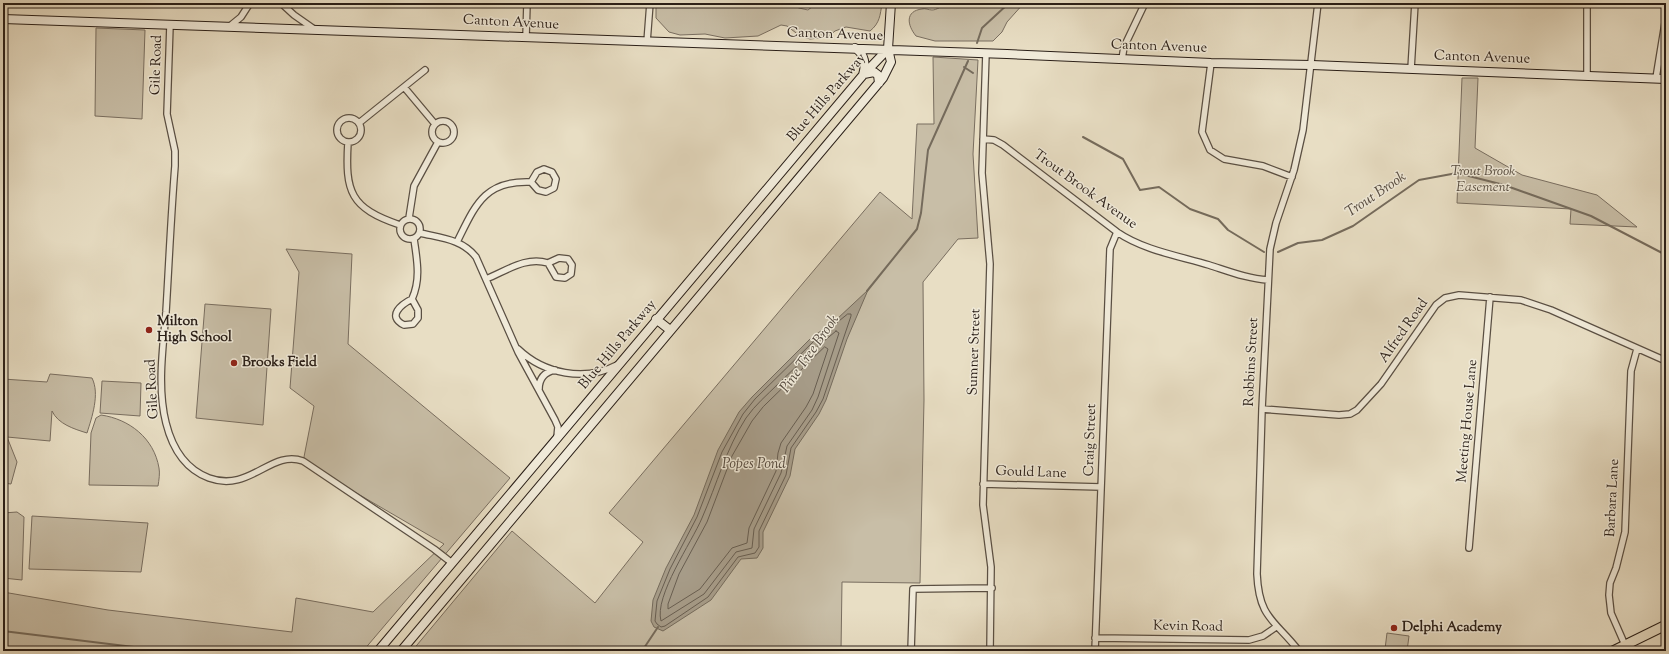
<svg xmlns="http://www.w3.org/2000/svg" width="1669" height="654" font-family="'Sorts Mill Goudy',serif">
  <rect width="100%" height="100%" fill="#e8dec4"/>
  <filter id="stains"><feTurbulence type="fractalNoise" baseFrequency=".005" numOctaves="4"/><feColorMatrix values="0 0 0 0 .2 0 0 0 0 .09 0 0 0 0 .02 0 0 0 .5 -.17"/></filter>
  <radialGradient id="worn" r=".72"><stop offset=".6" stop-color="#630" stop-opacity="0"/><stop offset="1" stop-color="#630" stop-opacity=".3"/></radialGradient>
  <path fill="#c8bea7" stroke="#796e60" d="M 656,3 L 789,3 L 799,8 L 808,10 L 817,3 L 882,4 C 880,15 880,23 870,31 L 846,27 L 835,31 L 828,37 L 810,39 L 800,36 L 787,26 L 781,25 L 758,36 L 725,38 L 705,34 L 680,35 L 669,32 L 656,18 Z
    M 945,3 L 1024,3 L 1007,22 L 1002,32 L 993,41 L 935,41 L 916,36 C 907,25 905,11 922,9 C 925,8 929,10 932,10 C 937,10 942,6 945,3 Z
    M 96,28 L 145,30 L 142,119 L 95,116 Z
    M 933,57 L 978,60 L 973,154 L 978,238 L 958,239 L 923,282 L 924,400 L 920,583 L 842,582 L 841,651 L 412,651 L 512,531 L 595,603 L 643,542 L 609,513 L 880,192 L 912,219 L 917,124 L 934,124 Z
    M 1462,78 L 1478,78 L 1475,148 L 1522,175 L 1597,195 L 1637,227 L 1570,224 L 1571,209 L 1457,203 Z
    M 286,249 L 352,254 L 348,344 L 510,478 L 363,651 L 28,651 L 3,647 L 3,592 L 108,610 L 292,632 L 296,598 L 373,612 L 444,544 L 303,462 L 314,406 L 290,388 L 299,272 Z
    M 205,304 L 271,309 L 263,425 L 196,418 Z
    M 50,374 L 92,378 C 100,394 92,417 87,433 C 74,429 58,424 52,411 L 50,441 L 7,437 L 17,462 L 11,484 L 3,483 L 3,379 L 47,382 Z
    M 102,381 L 141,383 L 140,416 L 100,413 Z
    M 101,415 C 129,419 154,438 159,468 C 160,473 159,480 158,486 L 89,485 L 91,433 L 96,418 Z
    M 17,512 L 24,517 L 22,580 L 3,578 L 3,513 Z
    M 32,516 L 148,523 L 141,572 L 29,569 Z
    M 1387,633 L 1409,636 L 1407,651 L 1385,649 Z"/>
  <path fill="#a79d8a" stroke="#756b5c" d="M 868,290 L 847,339 L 826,400 L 819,414 L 795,449 L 790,476 L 763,532 L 763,548 L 757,558 L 741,559 L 711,600 L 663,631 L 654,627 L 651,621 L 653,600 L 666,568 L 694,515 L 718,450 L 739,412 L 752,397 L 810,339 L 837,319 Z"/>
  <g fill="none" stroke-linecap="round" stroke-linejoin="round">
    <path stroke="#685e51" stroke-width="1" d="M 848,314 L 851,314 L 851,316 L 823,399 L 816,412 L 791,448 L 786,475 L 759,531 L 759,547 L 755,553 L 738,557 L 708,597 L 665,626 L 661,627 L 657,624 L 655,621 L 657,601 L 670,569 L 697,517 L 722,452 L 743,414 L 755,399 L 813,342 Z
      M 836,331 L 839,333 L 818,397 L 812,410 L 787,446 L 781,473 L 754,529 L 752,548 L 736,552 L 704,594 L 661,621 C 654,596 692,542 702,518 C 717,484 726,449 746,418 C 755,405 767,395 778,384 C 797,366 815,348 836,331 Z
      M 825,347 L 828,349 L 813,394 L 806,407 L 781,443 L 778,453 L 776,471 L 749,528 L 747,543 L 732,548 L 700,589 L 668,609 L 668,604 L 679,574 L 707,522 L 732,456 L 752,421 L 763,407 Z"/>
    <path stroke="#756b5c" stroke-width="2" d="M 977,43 L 982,28 L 1009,3
      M 964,67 L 973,73
      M 1083,137 L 1123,159 L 1140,190 L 1159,187 L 1190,209 L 1218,219 L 1228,230 L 1264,252
      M 1278,252 L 1298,243 L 1322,240 L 1353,226 L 1419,180 L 1457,173 L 1504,185 L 1591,216 L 1666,255
      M 867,291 L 917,229 L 921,213 L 928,150 L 968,61
      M 3,631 L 142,648 L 155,651
      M 642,651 L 658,627"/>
    <defs>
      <path id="minor" d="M 281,3 L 294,15 L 314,29
        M 170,25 L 167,114 L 175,151 L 175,166 C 171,215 169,263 166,312 C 163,347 157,388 166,423 C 172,447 185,469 209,478 C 250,493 271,449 303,461 L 434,549 L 452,563
        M 230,26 L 241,17 L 250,3
        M 526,37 L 527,3
        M 647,42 L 650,3
        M 986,53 L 982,173 L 990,264 L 983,505 L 991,567 L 990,651
        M 1122,59 L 1124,47 L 1145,3
        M 1211,63 L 1202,132 L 1210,150 L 1224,159 L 1263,166 L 1292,177
        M 1411,69 L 1415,3
        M 1587,75 L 1587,3
        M 1656,78 L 1666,17
        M 404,87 L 435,124
        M337 130a12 12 0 1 1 24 0a12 12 0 1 1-24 0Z
        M432 132a11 11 0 1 1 22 0a11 11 0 1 1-22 0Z
        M 359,123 L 425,70
        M 983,139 L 994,140 L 1003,145 L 1117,232 C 1143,250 1179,256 1209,265 C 1228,271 1248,279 1268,280
        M 348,142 C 345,192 350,208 400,225
        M 544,169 L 552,172 L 556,179 L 554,188 L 546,192 L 538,190 L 531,182 L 537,172 Z
        M 409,218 L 414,186 L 438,142
        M400 229a10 10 0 1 1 20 0a10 10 0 1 1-20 0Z
        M 420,233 C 441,238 462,239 476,257 L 518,352 L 555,420 L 558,427 L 557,437
        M 457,242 C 475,206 484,180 531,182
        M 559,258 L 568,259 L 572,265 L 571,274 L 565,278 L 556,277 L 548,263 Z
        M 486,279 C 506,271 526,256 548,263
        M 412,299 L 418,310 L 418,318 L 413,324 L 404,325 C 386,316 402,304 412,299 C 421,279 417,260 414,239
        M 518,349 C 544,374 585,382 617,365
        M 539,389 C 539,378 545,372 555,370
        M 1262,409 L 1339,415 L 1350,414 L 1357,410 L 1381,384 L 1436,305 L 1445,298 L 1459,295 L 1521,300 L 1551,310 L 1666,361
        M 983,484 L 1101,487
        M 1469,548 L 1490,297
        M 1095,638 L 1249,640 L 1263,636 L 1276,627
        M 1625,645 L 1611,613 L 1609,595 L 1610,583 L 1616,568 L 1625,532 L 1631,371 L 1637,349
        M 911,651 L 913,589 L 992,588
        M 1095,651 L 1110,249 L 1117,232
        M 1299,651 C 1275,620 1259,619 1257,574 L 1262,409 L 1270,249 L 1276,223 L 1294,170 L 1303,130 L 1318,3"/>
      <path id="secondary" d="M 3,19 L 1007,54 L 1211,63 L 1312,65 L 1666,79
        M 855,48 C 865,54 866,65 863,75
        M 864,74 L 874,72 L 878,75 L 879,83
        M 656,319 L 670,330
        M 378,651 L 863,75 L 888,49
        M 401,651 L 883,78 L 891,62 L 888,49 L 891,3"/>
      <path id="trunk" d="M 1613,651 L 1666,625"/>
    </defs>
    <use href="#minor" stroke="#5a4f43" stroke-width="8"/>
    <use href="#secondary" stroke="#2a1f18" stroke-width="10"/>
    <use href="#trunk" stroke="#2a1f18" stroke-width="11"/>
    <use href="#minor" stroke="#f0ead9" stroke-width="5.5"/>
    <use href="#secondary" stroke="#f0ead9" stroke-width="8"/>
    <use href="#trunk" stroke="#e8dec4" stroke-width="9"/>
  </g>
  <g fill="#8f2418" stroke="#f0ead9" stroke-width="1.5">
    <circle cx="149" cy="330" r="4"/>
    <circle cx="234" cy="363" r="4"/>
    <circle cx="1394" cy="628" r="4"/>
  </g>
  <g text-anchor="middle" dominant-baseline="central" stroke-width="3" stroke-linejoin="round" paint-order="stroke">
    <g font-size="14" fill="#2a1f18" stroke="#f0ead9">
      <text transform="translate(511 23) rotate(3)">Canton Avenue</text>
      <text transform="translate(835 35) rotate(2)">Canton Avenue</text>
      <text transform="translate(1159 47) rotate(2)">Canton Avenue</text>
      <text transform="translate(1482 58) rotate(2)">Canton Avenue</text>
      <text transform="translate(157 65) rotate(-88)">Gile Road</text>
      <text transform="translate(827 98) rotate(-49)">Blue Hills Parkway</text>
      <text transform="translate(1085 190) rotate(36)">Trout Brook Avenue</text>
      <text transform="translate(1404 331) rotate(-55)">Alfred Road</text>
      <text transform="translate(618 345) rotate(-50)">Blue Hills Parkway</text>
      <text transform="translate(975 352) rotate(-88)">Sumner Street</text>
      <text transform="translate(1252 362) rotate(-87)">Robbins Street</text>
      <text transform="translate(153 389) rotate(-93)">Gile Road</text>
      <text transform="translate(1468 421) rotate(-85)">Meeting House Lane</text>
      <text transform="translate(1091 440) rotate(-88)">Craig Street</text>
      <text transform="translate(1031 473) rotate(2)">Gould Lane</text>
      <text transform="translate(1613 498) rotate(-87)">Barbara Lane</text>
      <text transform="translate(1188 627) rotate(1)">Kevin Road</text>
    </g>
    <g font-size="14" font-style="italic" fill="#594f43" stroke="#f0ead9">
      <text x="1483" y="172">Trout Brook<tspan x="1483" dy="16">Easement</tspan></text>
    </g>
    <g font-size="14" font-weight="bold" fill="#2a1f18" stroke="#f0ead9" text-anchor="start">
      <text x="157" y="322">Milton<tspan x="157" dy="16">High School</tspan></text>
      <text x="242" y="363">Brooks Field</text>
      <text x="1402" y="628">Delphi Academy</text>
    </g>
    <g font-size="15" font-style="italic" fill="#564b40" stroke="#f0ead9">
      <text transform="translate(1376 195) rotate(-34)">Trout Brook</text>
      <text transform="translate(810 354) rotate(-55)">Pine Tree Brook</text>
      <text x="754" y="464">Popes Pond</text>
    </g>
  </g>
  <rect width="1669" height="654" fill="none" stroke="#e8dec4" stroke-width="16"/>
  <rect x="4" y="4" width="1661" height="646" fill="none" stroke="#2a1f18" stroke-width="2"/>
  <rect x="8" y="8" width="1653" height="638" fill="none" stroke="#2a1f18"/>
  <rect width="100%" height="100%" filter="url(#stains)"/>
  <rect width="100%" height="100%" fill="url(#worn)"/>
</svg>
